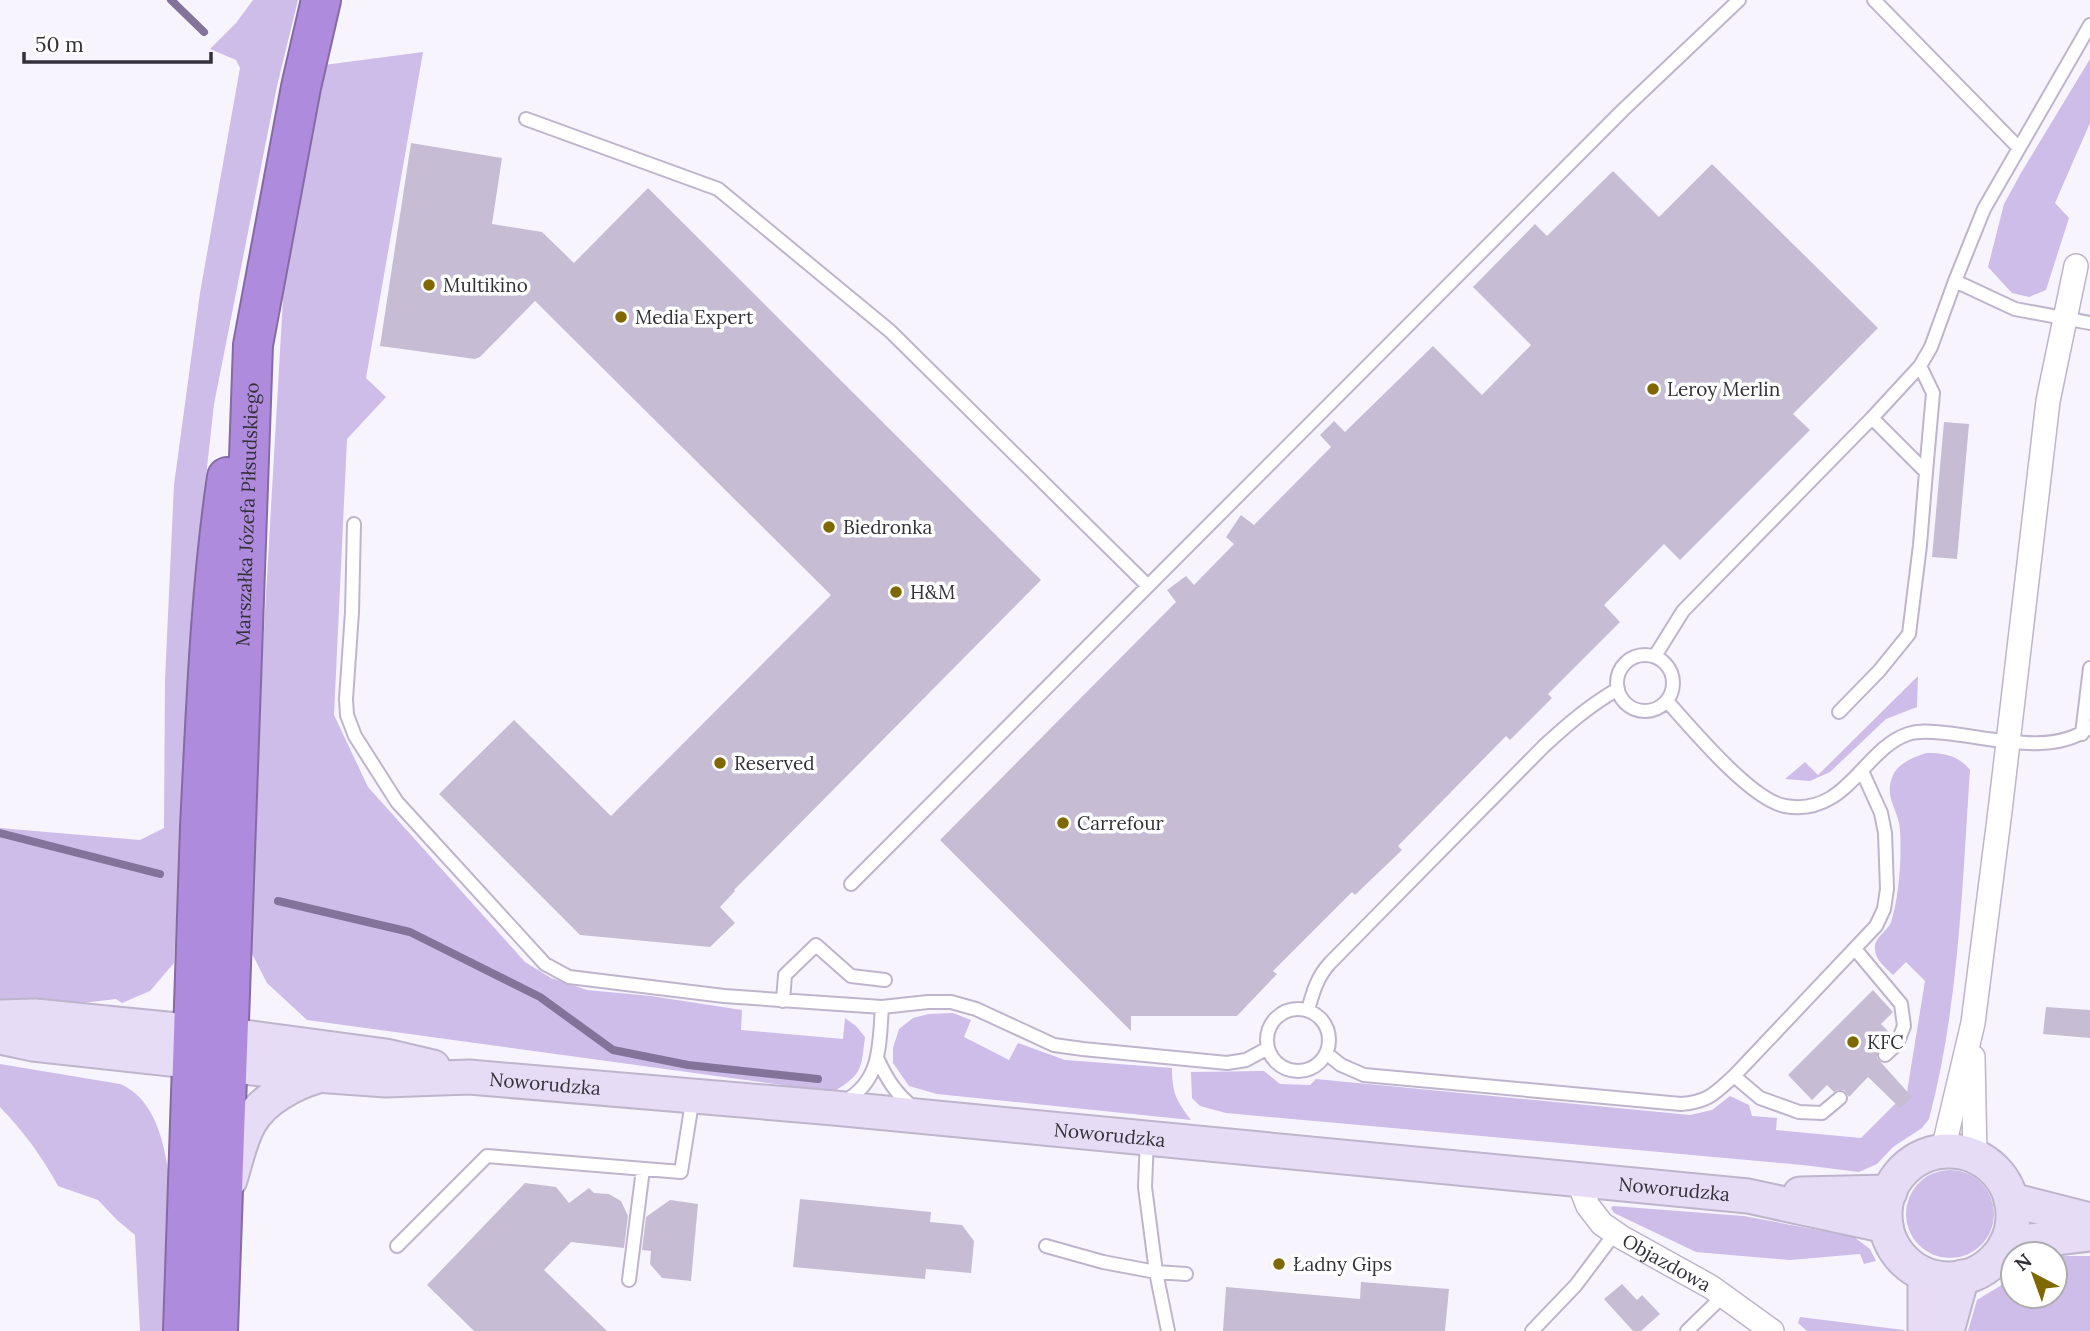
<svg xmlns="http://www.w3.org/2000/svg" width="2090" height="1331" font-family="Lora,serif">
  <rect width="100%" height="100%" fill="#f8f4fe"/>
  <path fill="#cebce9" d="M 253,0 L 298,0 L 277,86 L 214,404 L 193,594 L 174,963 L 150,991 L 122,1003 L 116,999 L 82,1003 L 0,999 L 0,828 L 140,840 L 164,828 L 165,680 L 174,485 L 200,293 L 240,68 L 236,60 L 210,49 L 236,23 Z
    M 423,52 L 366,378 L 386,397 L 347,439 L 334,715 L 368,787 L 525,962 L 551,978 L 587,990 L 651,996 L 742,1010 L 741,1030 L 843,1039 L 845,1018 L 856,1026 L 865,1037 C 861,1069 863,1074 833,1092 L 307,1020 L 267,983 L 246,942 L 284,282 L 324,65 Z
    M 2090,59 L 2090,123 L 2055,203 L 2069,218 L 2046,290 L 2029,297 L 2012,293 L 1988,267 L 2004,204 L 2021,173 Z
    M 1918,676 L 1917,707 L 1886,719 L 1830,772 L 1810,781 L 1785,779 L 1805,762 L 1818,775 Z
    M 1926,753 C 1944,753 1958,755 1970,770 C 1962,887 1959,1006 1929,1119 L 1922,1128 L 1893,1147 L 1877,1164 L 1859,1172 L 1803,1165 L 1226,1113 L 1200,1106 L 1192,1098 L 1191,1072 L 1264,1071 L 1280,1084 L 1310,1085 L 1316,1079 L 1690,1115 L 1712,1110 L 1730,1096 L 1749,1105 L 1752,1116 L 1777,1118 L 1776,1130 L 1861,1138 L 1907,1092 L 1925,981 L 1906,962 L 1893,975 C 1886,968 1875,960 1875,949 C 1874,937 1887,932 1891,922 C 1899,898 1902,856 1900,830 C 1899,809 1882,797 1894,773 C 1901,762 1914,757 1926,753 Z
    M 953,1013 L 971,1020 L 964,1037 L 1009,1060 L 1018,1043 L 1065,1060 L 1172,1068 C 1172,1093 1176,1100 1191,1120 L 937,1094 L 909,1086 L 893,1063 L 893,1048 L 899,1029 L 913,1018 L 929,1014 Z
    M 0,1064 L 120,1084 C 190,1113 169,1269 167,1331 L 140,1331 L 135,1235 L 117,1220 L 98,1200 L 58,1186 C 42,1156 23,1131 0,1107 Z
    M1906 1214a44 44 0 1 1 88 0a44 44 0 1 1-88 0Z
    M 1613,1206 L 1744,1216 L 1854,1237 L 1870,1249 L 1876,1261 L 1864,1264 L 1860,1254 L 1790,1260 L 1696,1252 L 1614,1213 L 1611,1208 Z
    M 2055,1256 L 2090,1256 L 2090,1331 L 1968,1331 L 1977,1300 L 2000,1286 L 2013,1274 L 2013,1296 L 2055,1296 Z
    M 1800,1317 L 1904,1330 L 1904,1331 L 1807,1331 L 1798,1323 Z"/>
  <g fill="none" stroke-linecap="round" stroke-linejoin="round">
    <path stroke="#83729a" stroke-width="8" d="M 171,0 L 204,32
      M 0,833 L 160,874
      M 278,901 L 410,932 L 540,997 L 613,1050 L 688,1065 L 818,1079"/>
  </g>
  <path fill="#c6bdd4" d="M 411,143 L 502,158 L 492,224 L 542,232 L 574,263 L 648,188 L 1041,580 L 734,890 L 735,891 L 720,907 L 735,923 L 710,947 L 580,935 L 439,794 L 514,720 L 611,816 L 831,595 L 535,301 L 480,357 L 475,359 L 380,346 Z
    M 1712,164 L 1878,328 L 1793,414 L 1810,430 L 1680,560 L 1664,544 L 1604,605 L 1620,622 L 1548,694 L 1552,698 L 1510,740 L 1506,736 L 1398,846 L 1402,850 L 1355,895 L 1352,892 L 1273,971 L 1277,974 L 1237,1016 L 1131,1016 L 1131,1031 L 940,840 L 1176,602 L 1167,590 L 1186,576 L 1194,585 L 1234,544 L 1226,537 L 1241,515 L 1254,525 L 1331,447 L 1320,435 L 1334,421 L 1345,432 L 1433,346 L 1482,395 L 1531,345 L 1473,287 L 1535,224 L 1547,236 L 1613,171 L 1659,217 Z
    M 1944,422 L 1969,424 L 1957,559 L 1932,557 Z
    M 1873,990 L 1893,1012 L 1881,1024 L 1891,1034 L 1878,1049 L 1877,1058 L 1912,1097 L 1900,1108 L 1868,1077 L 1849,1097 L 1844,1090 L 1838,1090 L 1834,1092 L 1827,1085 L 1812,1100 L 1788,1075 Z
    M 2046,1007 L 2090,1010 L 2090,1038 L 2043,1034 Z
    M 525,1183 L 556,1187 L 569,1203 L 589,1188 L 594,1193 L 609,1194 L 621,1201 L 628,1216 L 624,1248 L 571,1242 L 544,1270 L 607,1331 L 474,1331 L 427,1285 Z
    M 800,1199 L 931,1212 L 930,1222 L 962,1225 L 974,1241 L 971,1273 L 926,1269 L 925,1279 L 793,1267 Z
    M 670,1200 L 698,1204 L 691,1281 L 662,1278 L 650,1264 L 651,1251 L 642,1250 L 646,1217 Z
    M 1361,1282 L 1449,1289 L 1445,1331 L 1223,1331 L 1226,1287 L 1360,1299 Z
    M 1622,1284 L 1637,1300 L 1642,1295 L 1660,1314 L 1641,1331 L 1633,1331 L 1604,1299 Z"/>
  <g fill="none" stroke-linecap="round" stroke-linejoin="round">
    <defs>
      <path id="lane" d="M 1874,0 L 2018,147
        M 2090,25 L 1984,209 L 1955,281 L 2015,309 L 2090,323
        M 526,119 L 718,189 L 890,331 L 1148,586 L 1623,110 L 1739,0
        M 1872,418 L 1920,366
        M 1926,472 L 1933,393 L 1920,366 L 1931,347 L 1955,281
        M 354,524 L 352,612 L 346,699 L 347,715 L 355,736 L 397,802 L 545,964 L 569,977 L 724,996 L 882,1007
        M1617 683a28 28 0 1 1 56 0a28 28 0 1 1-56 0Z
        M 1655,656 L 1683,611 L 1872,418 L 1926,472 L 1920,545 L 1909,634 L 1879,671 L 1839,712
        M 1667,701 C 1691,728 1751,800 1785,806 C 1847,817 1863,749 1908,734 C 1920,730 1933,732 1945,733 C 1988,737 2054,757 2090,727
        M 2082,734 L 2090,668
        M 851,884 L 1148,586
        M 1855,949 L 1901,1004 L 1904,1026 L 1897,1044 L 1885,1055
        M 783,1001 L 785,975 L 816,945 L 851,976 L 885,980
        M1267 1040a31 31 0 1 1 62 0a31 31 0 1 1-62 0Z
        M 1308,1010 C 1313,992 1317,977 1330,963 L 1544,746 C 1568,724 1590,705 1618,689
        M 1326,1053 L 1341,1065 L 1364,1075 L 1681,1104 C 1708,1102 1714,1094 1734,1076 L 1876,926 L 1884,909 L 1887,889 L 1885,833 L 1881,813 L 1862,771
        M 878,1060 C 887,1079 896,1094 913,1107
        M 1734,1076 L 1760,1098 L 1799,1112 L 1822,1113 L 1840,1098
        M 845,1101 C 882,1080 879,1044 882,1007 L 928,1002 L 951,1002 L 976,1009 L 1054,1045 L 1083,1049 L 1227,1063 L 1246,1060 L 1268,1048
        M 1147,1138 L 1145,1187 L 1156,1272 L 1186,1274
        M 397,1246 L 487,1156 L 681,1172 L 693,1096
        M 1046,1246 L 1103,1262 L 1156,1272 L 1168,1331
        M 629,1280 L 643,1169
        M 1532,1331 L 1576,1285 L 1615,1233
        M 1687,1331 L 1723,1296"/>
      <g id="street">
        <path d="M 1973,1057 L 1975,1156"/>
        <path d="M 1943,1150 L 1973,1023 L 2000,811 L 2048,401 L 2076,266"/>
        <path id="s1" d="M 1578,1180 L 1588,1206 L 1602,1224 L 1621,1237 L 1711,1287 L 1772,1331"/>
      </g>
      <g id="secondary">
        <path d="M 0,1017 L 35,1016 L 228,1035 L 386,1056 L 433,1067"/>
        <path id="s2" d="M 0,1037 L 33,1044 L 316,1075 L 386,1080 L 469,1077 L 834,1108 L 1748,1196 L 1886,1226"/>
        <circle cx="1949" cy="1215" r="64"/>
        <path d="M 230,1180 C 236,1161 240,1139 250,1122 C 263,1099 294,1083 318,1076"/>
        <path d="M 1800,1194 L 1890,1192"/>
        <path d="M 2011,1200 L 2090,1220"/>
        <path d="M 2006,1244 L 2090,1234"/>
        <path d="M 1925,1331 L 1925,1275"/>
        <path d="M 1947,1331 L 1962,1277"/>
      </g>
      <g id="highway">
        <path d="M 183,1331 C 188,1163 193,995 200,827 C 206,710 210,593 227,477"/>
        <path id="s3" d="M 218,1331 L 253,345 L 301,87 L 321,0"/>
      </g>
    </defs>
    <use href="#lane" stroke="#beb5cc" stroke-width="16"/>
    <use href="#street" stroke="#beb5cc" stroke-width="26"/>
    <use href="#secondary" stroke="#beb5cc" stroke-width="37"/>
    <use href="#highway" stroke="#846ba4" stroke-width="42"/>
    <use href="#lane" stroke="#fff" stroke-width="12"/>
    <use href="#street" stroke="#fff" stroke-width="23"/>
    <use href="#secondary" stroke="#e7dcf5" stroke-width="33"/>
    <use href="#highway" stroke="#af8bdd" stroke-width="38"/>
  </g>
  <g fill="#806800" stroke="#fff" stroke-width="2.5">
    <circle cx="429" cy="285" r="7"/>
    <circle cx="621" cy="317" r="7"/>
    <circle cx="1653" cy="389" r="7"/>
    <circle cx="829" cy="527" r="7"/>
    <circle cx="896" cy="592" r="7"/>
    <circle cx="720" cy="763" r="7"/>
    <circle cx="1063" cy="823" r="7"/>
    <circle cx="1853" cy="1042" r="7"/>
    <circle cx="1279" cy="1264" r="7"/>
  </g>
  <g text-anchor="middle" dominant-baseline="central" stroke-width="7" stroke-linejoin="round" paint-order="stroke">
    <g font-size="19" fill="#333039" stroke="#fff" text-anchor="start">
      <text x="443" y="285">Multikino</text>
      <text x="635" y="317">Media Expert</text>
      <text x="1667" y="389">Leroy Merlin</text>
      <text x="843" y="527">Biedronka</text>
      <text x="910" y="592">H&amp;M</text>
      <text x="734" y="763">Reserved</text>
      <text x="1077" y="823">Carrefour</text>
      <text x="1867" y="1042">KFC</text>
      <text x="1293" y="1264">Ładny Gips</text>
    </g>
    <g font-size="19" fill="#333039" stroke="#fff">
      <text stroke="none"><textPath href="#s3" startOffset="817">Marszałka Józefa Piłsudskiego</textPath></text>
      <text stroke="none"><textPath href="#s2" startOffset="548">Noworudzka</textPath></text>
      <text stroke="none"><textPath href="#s2" startOffset="1115">Noworudzka</textPath></text>
      <text stroke="none"><textPath href="#s2" startOffset="1682">Noworudzka</textPath></text>
      <text stroke="none"><textPath href="#s1" startOffset="126">Objazdowa</textPath></text>
    </g>
  </g>
  <g transform="translate(2034 1275) rotate(319)"><circle r="33" fill="#ffffff" stroke="#adacb0" stroke-width="2"/>
  <path d="M0-5L12 26L0 18L-12 26Z" fill="#806800"/>
  <text y="-10" font-size="19" font-weight="bold" text-anchor="middle" fill="#333039">N</text>
  </g>
  <path d="M24 52v10h187v-10" fill="none" stroke="#333039" stroke-width="3.5"/>
  <text x="35" y="52" font-size="21" fill="#333039" stroke="#ffffff" stroke-width="5" paint-order="stroke">50 m</text>
</svg>
